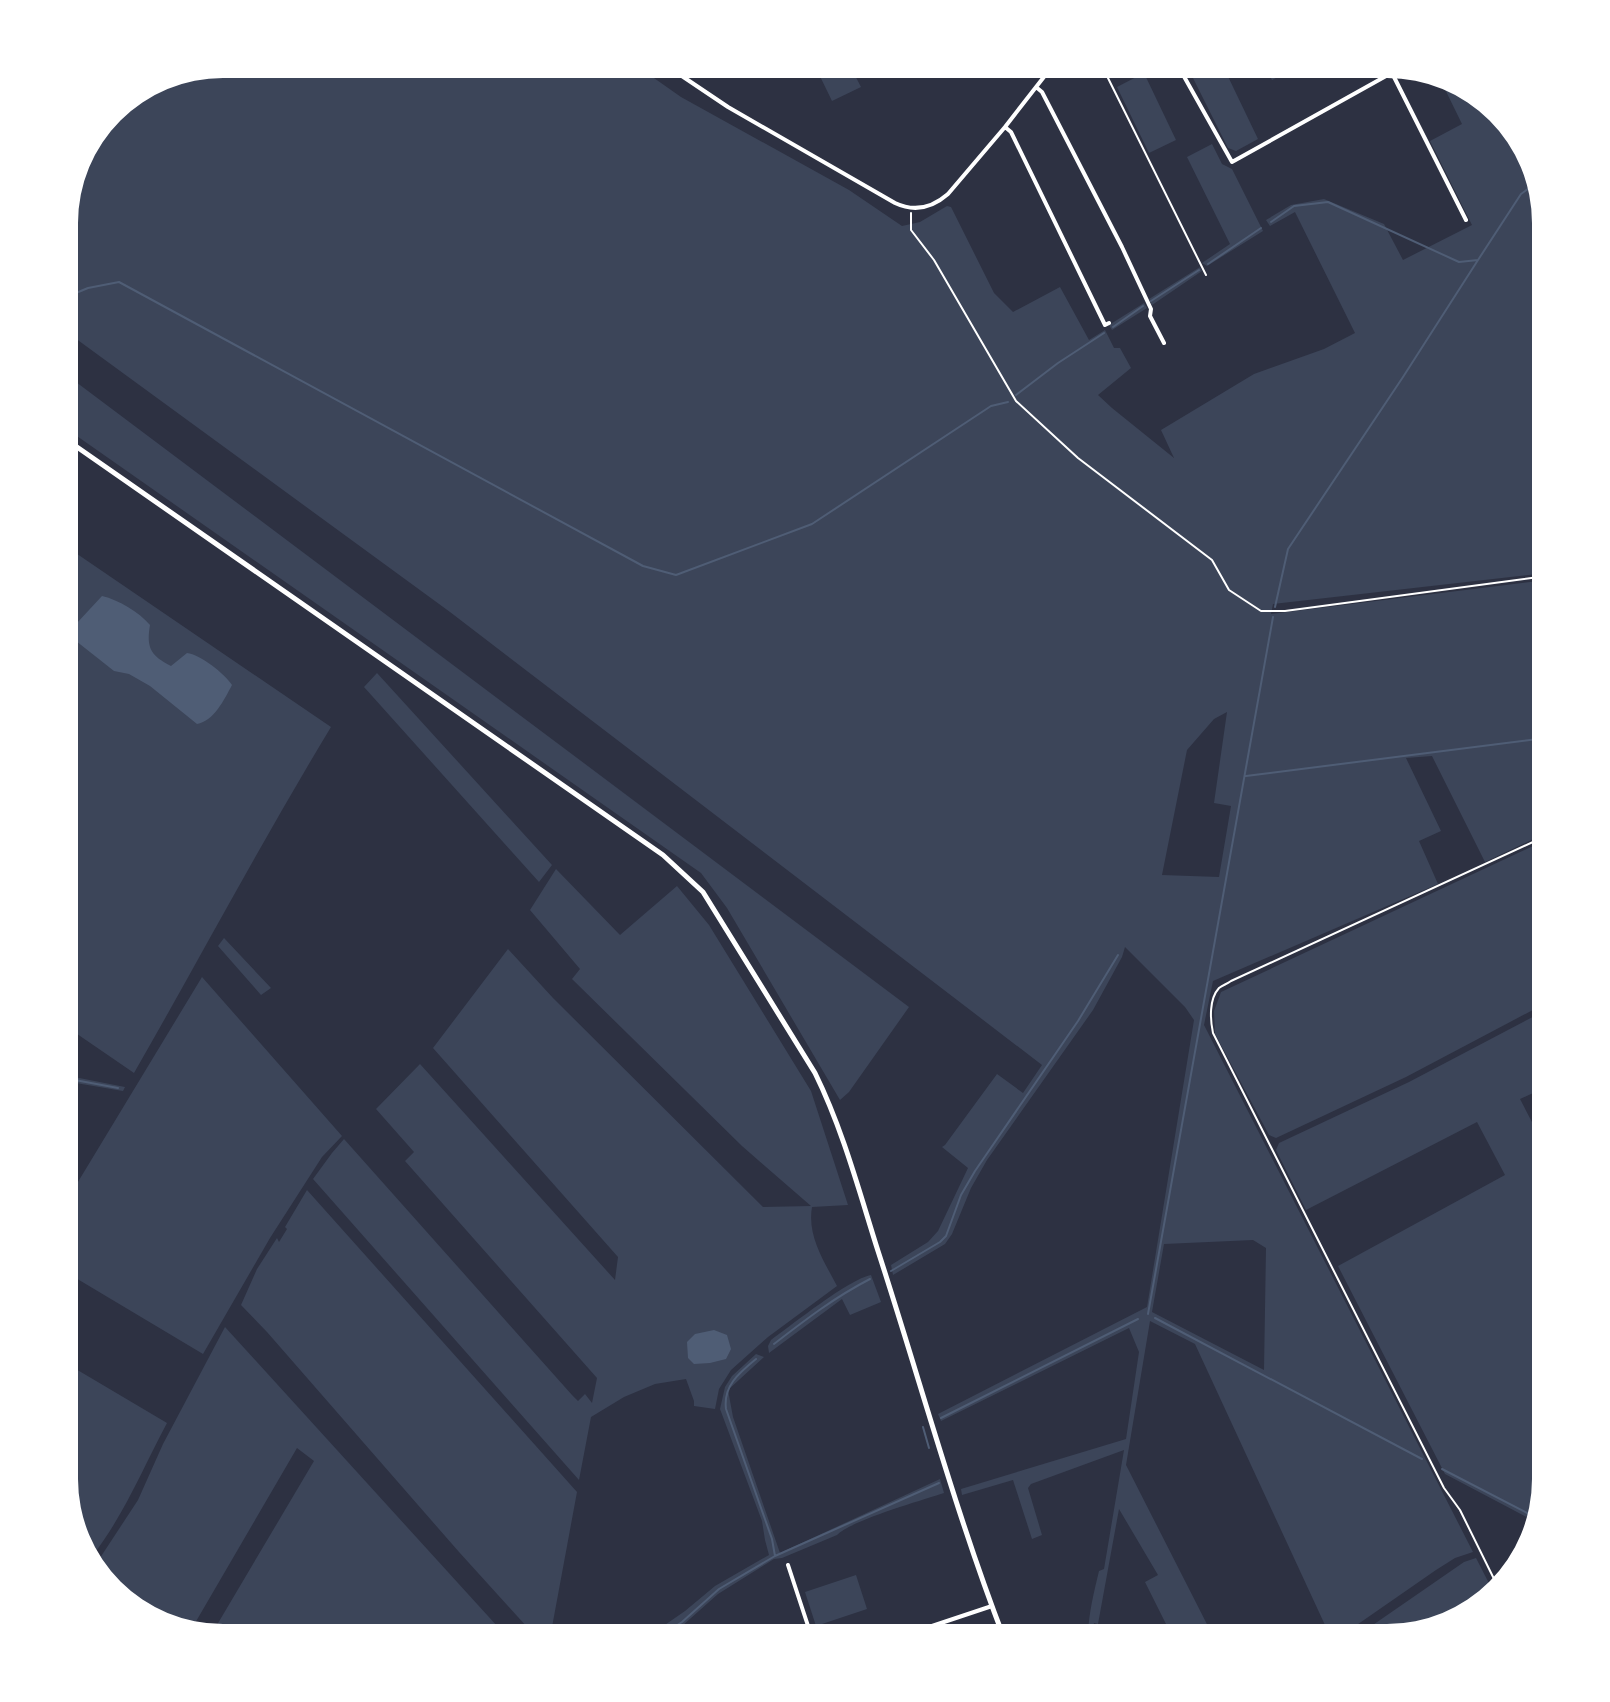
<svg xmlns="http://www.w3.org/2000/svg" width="1610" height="1702" font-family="Roboto,sans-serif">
  <rect width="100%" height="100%" fill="#2d3142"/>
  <path fill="#3c4559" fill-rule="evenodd" d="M 223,64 L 506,64 L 513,69 L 524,64 L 634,64 L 681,97 L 849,190 L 902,226 L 920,222 L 947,206 L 951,207 L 994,293 L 1013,312 L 1060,287 L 1089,340 L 1105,330 L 1114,348 L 1120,348 L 1131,368 L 1098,395 L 1112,408 L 1174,458 L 1161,430 L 1254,374 L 1324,349 L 1355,333 L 1295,212 L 1270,226 L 1266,220 L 1291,205 L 1324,199 L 1384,224 L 1403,260 L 1472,225 L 1430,141 L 1462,124 L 1438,75 L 1458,81 L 1507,119 L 1546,223 L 1546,573 L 1273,604 L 1271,614 L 1546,580 L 1546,833 L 1485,862 L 1432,756 L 1406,758 L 1441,831 L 1419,841 L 1438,884 L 1213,981 L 1204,1025 L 1473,1552 L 1455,1558 L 1436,1570 L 1338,1638 L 1331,1638 L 1195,1344 L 1150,1321 L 1126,1465 L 1214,1638 L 1173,1638 L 1145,1582 L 1158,1575 L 1119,1509 L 1098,1624 L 1094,1623 L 1092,1631 L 1088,1633 C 1089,1612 1094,1592 1099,1571 L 1104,1569 L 1124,1450 L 1031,1484 L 1028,1488 L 1042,1535 L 1032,1539 L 1013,1480 L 962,1495 L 961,1489 L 1126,1439 L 1139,1352 L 1129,1328 L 941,1421 L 938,1414 L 1147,1307 L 1194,1020 L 1185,1007 L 1125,947 L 1122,957 L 1093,1010 L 987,1160 L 971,1188 L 952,1234 L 945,1244 L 893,1275 L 891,1265 L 928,1242 L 938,1231 L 968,1168 L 942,1147 L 945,1145 L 997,1074 L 1023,1093 L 1042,1065 L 450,612 L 64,330 L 64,213 L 81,152 L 118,104 L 163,76 ZM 1227,712 L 1214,803 L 1231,806 L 1219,877 L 1162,875 L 1187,750 L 1214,719 ZM 1253,1240 L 1266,1248 L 1264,1370 L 1152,1312 L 1164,1244 Z
    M 817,64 L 849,64 L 861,87 L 832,101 L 815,66 Z
    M 1186,64 L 1222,64 L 1258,139 L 1236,151 L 1228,148 Z
    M 1264,64 L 1302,64 L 1272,80 Z
    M 1144,73 L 1176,140 L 1149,153 L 1117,87 Z
    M 1212,144 L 1222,164 L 1232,169 L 1263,231 L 1207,266 L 1202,263 L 1230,244 L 1187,157 Z
    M 1200,267 L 1202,271 L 1152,305 L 1149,299 Z
    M 1144,303 L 1147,308 L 1112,330 L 1109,325 Z
    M 64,373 L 909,1007 L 849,1092 L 840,1100 L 727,908 L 701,873 L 64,427 Z
    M 64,545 L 331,727 C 262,841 200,958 134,1073 L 64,1025 Z
    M 377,673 L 552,865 L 539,882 L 364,687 Z
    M 1546,840 L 1546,1003 L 1406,1077 L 1276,1138 L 1269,1135 L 1215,1034 L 1214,1011 L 1221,992 Z
    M 556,869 L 620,935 L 677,886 L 709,925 L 811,1091 L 848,1205 L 812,1207 C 807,1236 824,1261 837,1286 L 768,1337 L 731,1370 L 719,1389 L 715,1409 L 694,1406 L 694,1401 L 686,1379 L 655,1384 L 624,1397 L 591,1417 L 579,1480 L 313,1179 L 332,1153 L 344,1139 L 572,1395 L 578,1401 L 585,1394 L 592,1403 L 597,1378 L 405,1161 L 414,1152 L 376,1109 L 420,1064 L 615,1280 L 618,1257 L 433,1048 L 508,949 L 553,998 L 763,1207 L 811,1206 L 742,1146 L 572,979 L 580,969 L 530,910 Z
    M 224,938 L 271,988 L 261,995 L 218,946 Z
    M 202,977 L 342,1136 L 322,1157 L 270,1238 L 203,1354 L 64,1271 L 64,1205 Z
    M 1546,1010 L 1546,1087 L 1520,1099 L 1546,1149 L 1546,1479 L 1536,1522 L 1445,1474 L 1338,1266 L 1505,1175 L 1477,1122 L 1306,1210 L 1276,1150 L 1279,1143 L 1409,1082 Z
    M 64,1075 L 125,1087 L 123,1091 L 64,1081 Z
    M 307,1190 L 577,1492 L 550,1638 L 537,1638 L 459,1552 L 267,1332 L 241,1305 L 257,1269 L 277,1238 L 279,1242 L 287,1229 L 285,1227 Z
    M 871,1275 L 881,1302 L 850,1315 L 842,1299 L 769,1353 L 768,1346 L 771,1340 C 792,1325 849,1279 871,1275 Z
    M 225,1327 L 508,1638 L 223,1638 L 211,1635 L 314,1461 L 297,1448 L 191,1630 L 153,1622 L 103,1583 L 96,1564 L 138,1500 L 163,1444 Z
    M 756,1354 L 764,1357 L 728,1390 L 733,1417 L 780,1553 L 940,1479 L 944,1493 C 920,1501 852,1520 837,1535 L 782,1558 L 774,1559 L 718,1594 L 682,1626 L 665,1638 L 646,1638 L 685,1611 L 715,1586 L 769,1555 L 765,1540 L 762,1521 L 720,1409 L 725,1387 L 732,1376 Z
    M 64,1362 L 167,1423 C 143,1468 124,1515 93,1555 L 64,1479 Z
    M 1476,1558 L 1495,1595 L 1491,1599 L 1387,1638 L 1354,1638 L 1464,1562 Z
    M 856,1575 L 867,1609 L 816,1626 L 805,1592 Z"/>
  <path fill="#4f5d75" d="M 102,596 C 119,600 139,612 150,625 C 146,648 151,656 171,666 L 187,653 C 200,654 225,674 232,685 C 224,700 214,721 197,724 L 150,686 L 129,674 L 114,671 L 76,641 L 72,632 L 76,624 Z
    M 714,1330 L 727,1335 L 731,1349 L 726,1359 L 710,1363 L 694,1364 L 688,1358 L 687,1342 L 695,1334 Z"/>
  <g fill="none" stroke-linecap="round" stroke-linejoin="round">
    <path stroke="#4f5d75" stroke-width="2" d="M 1271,222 L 1294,206 L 1328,202 L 1459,262 L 1478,260 L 1521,194 L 1532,186
      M 1208,264 L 1261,228
      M 64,298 L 88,288 L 119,282 L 643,566 L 676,575 L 812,524 L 991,406 L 1008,402
      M 1151,301 L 1199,270
      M 1113,327 L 1143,306
      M 1016,395 L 1058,363 L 1104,333
      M 1275,607 L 1288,549 L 1403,377 L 1478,260
      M 1246,776 L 1546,738
      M 64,1078 L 118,1088
      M 891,1271 L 940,1242 L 946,1236 L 961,1195 L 975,1171 L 1078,1021 L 1118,955
      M 1148,1314 L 1273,617
      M 1155,1318 L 1422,1459
      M 774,1344 C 805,1320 835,1297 870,1279
      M 756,1359 C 739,1373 723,1386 726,1409 L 772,1539 L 775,1556
      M 941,1418 L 1138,1319
      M 923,1427 L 929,1448
      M 1442,1469 L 1537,1518
      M 278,1638 L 296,1629 L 310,1638
      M 657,1638 L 682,1622 L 719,1589 L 775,1556 L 939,1483"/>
    <path stroke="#fff" stroke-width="2" d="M 911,213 L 911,230 L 934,260 L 1016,401 L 1078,458 L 1212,560 L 1229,590 L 1261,611 L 1285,611 L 1546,576
      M 1499,1589 L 1460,1510 L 1444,1488 L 1213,1033 C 1210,1019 1209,999 1219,988 C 1223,985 1227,984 1231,981 L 1546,836"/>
    <path stroke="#fff" stroke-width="2" d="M 1101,64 L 1206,275"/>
    <path stroke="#fff" stroke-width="4" d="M 664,64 L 728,107 L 895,203 C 914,212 932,208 948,194 L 1005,127 L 1054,64
      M 1177,64 L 1232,162 L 1404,66
      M 1392,73 L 1466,220
      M 1036,87 L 1042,92 L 1122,247 L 1151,309 L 1150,316 L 1164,343
      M 1005,127 L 1011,132 L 1105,325 L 1109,323
      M 788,1565 L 812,1638
      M 896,1638 L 992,1606"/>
    <path stroke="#fff" stroke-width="5" d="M 64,438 L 663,855 L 703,892 L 815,1073 C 843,1130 859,1191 878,1251 C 920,1380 955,1511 1004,1638"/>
  </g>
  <path d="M0 0H1610V1702H0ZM223 78H1387A145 145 0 0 1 1532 223V1479A145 145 0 0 1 1387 1624H223A145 145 0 0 1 78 1479V223A145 145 0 0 1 223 78Z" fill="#fff" fill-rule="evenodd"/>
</svg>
